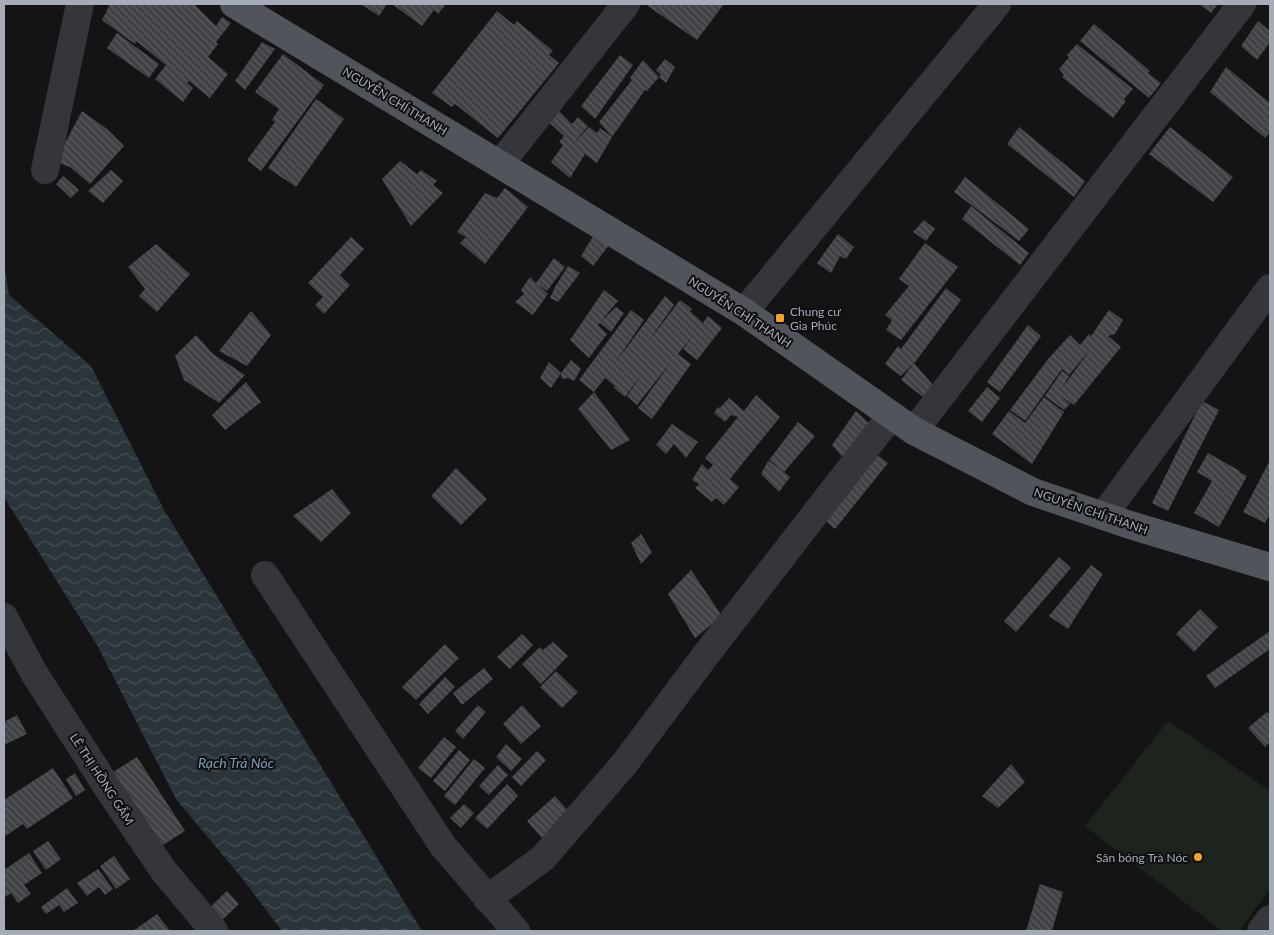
<svg xmlns="http://www.w3.org/2000/svg" width="1274" height="935" font-family="Lato,sans-serif">
  <defs>
    <pattern id="water-waves" width="16" height="10" patternUnits="userSpaceOnUse" patternTransform="scale(1.25)"><rect width="16" height="10" fill="#2a343a"/><path d="M0 5q4-4 8 0t8 0" fill="none" stroke="#464f54"/></pattern>
    <pattern id="building-back-hatch" width="6" height="6" patternUnits="userSpaceOnUse" patternTransform="scale(1.25)"><rect width="6" height="6" fill="#404246"/><path d="M-1 5l2 2M0 0l6 6M5-1l2 2" fill="none" stroke="#595b5e"/></pattern>
  </defs>
  <rect width="100%" height="100%" fill="#141416"/>
  <path fill="#1c241d" d="M 1168,721 L 1270,791 L 1270,889 L 1239,931 L 1222,931 L 1085,826 Z"/>
  <path fill="url(#water-waves)" d="M 4,262 L 9,295 L 91,366 L 164,510 L 422,931 L 282,931 L 242,878 L 176,799 L 97,645 L 4,497 Z"/>
  <path fill="url(#building-back-hatch)" d="M 110,4 L 194,4 L 216,26 L 222,17 L 231,23 L 216,42 L 218,44 L 208,57 L 228,74 L 210,98 L 189,81 L 187,83 L 193,88 L 183,102 L 155,79 L 166,65 L 136,41 L 135,44 L 102,20 Z
    M 361,4 L 387,4 L 379,16 Z
    M 392,4 L 446,4 L 438,14 L 434,10 L 422,26 Z
    M 645,4 L 724,4 L 697,40 Z
    M 1199,4 L 1218,4 L 1211,13 Z
    M 497,11 L 514,25 L 517,21 L 553,51 L 549,55 L 559,63 L 498,138 L 455,104 L 452,107 L 432,93 Z
    M 1258,21 L 1270,31 L 1270,42 L 1257,60 L 1241,46 Z
    M 1094,24 L 1150,71 L 1148,73 L 1161,83 L 1149,98 L 1080,41 Z
    M 117,33 L 159,64 L 149,78 L 107,48 Z
    M 262,42 L 275,49 L 245,90 L 235,81 Z
    M 1077,44 L 1133,89 L 1124,99 L 1126,101 L 1113,118 L 1062,77 L 1064,75 L 1059,69 L 1069,57 L 1067,55 Z
    M 283,54 L 324,85 L 261,171 L 247,160 L 275,122 L 272,120 L 279,109 L 255,92 Z
    M 620,55 L 633,65 L 595,119 L 581,106 Z
    M 665,59 L 675,67 L 666,83 L 659,77 L 647,91 L 645,90 L 612,137 L 599,122 L 632,80 L 630,78 L 643,60 L 659,77 L 661,75 L 656,70 Z
    M 1226,67 L 1270,103 L 1270,132 L 1265,138 L 1210,92 Z
    M 316,99 L 344,119 L 296,187 L 268,168 Z
    M 557,109 L 572,124 L 578,117 L 588,126 L 573,144 L 589,127 L 597,133 L 600,128 L 612,137 L 597,163 L 585,154 L 570,178 L 551,162 L 563,145 L 559,142 L 564,136 L 545,119 Z
    M 82,111 L 107,129 L 124,146 L 90,184 L 70,167 L 55,162 Z
    M 1019,127 L 1085,181 L 1074,197 L 1007,144 Z
    M 1170,127 L 1233,177 L 1213,202 L 1149,154 Z
    M 400,161 L 417,174 L 421,170 L 437,181 L 433,185 L 443,193 L 411,226 L 382,179 Z
    M 111,170 L 123,181 L 103,203 L 88,191 Z
    M 63,176 L 79,190 L 71,198 L 56,184 Z
    M 965,177 L 1029,229 L 1019,241 L 954,192 Z
    M 505,188 L 528,207 L 485,264 L 460,243 L 466,237 L 457,232 L 485,193 L 497,198 Z
    M 971,206 L 1029,253 L 1020,265 L 962,219 Z
    M 924,220 L 935,229 L 926,241 L 913,232 Z
    M 595,233 L 609,245 L 593,266 L 581,256 Z
    M 838,234 L 854,247 L 846,259 L 840,256 L 831,273 L 817,263 Z
    M 351,237 L 364,249 L 340,275 L 350,285 L 324,314 L 315,305 L 323,297 L 308,283 Z
    M 925,243 L 958,267 L 901,340 L 886,330 L 892,320 L 885,315 L 909,286 L 899,279 Z
    M 156,244 L 190,274 L 157,312 L 139,296 L 145,289 L 128,267 Z
    M 554,258 L 565,267 L 547,291 L 538,284 L 548,294 L 533,315 L 515,302 L 524,294 L 521,290 L 530,277 L 536,283 Z
    M 568,266 L 580,273 L 558,302 L 550,298 L 555,287 Z
    M 946,288 L 961,300 L 916,361 L 901,376 L 885,364 L 898,346 L 901,349 Z
    M 604,290 L 618,301 L 601,321 L 616,307 L 624,313 L 611,332 L 600,323 L 598,325 L 607,334 L 589,358 L 570,340 Z
    M 665,296 L 674,305 L 648,342 L 680,300 L 692,309 L 690,311 L 703,323 L 708,316 L 722,328 L 697,360 L 683,349 L 693,335 L 678,354 L 691,364 L 652,419 L 638,408 L 672,361 L 637,405 L 627,396 L 641,375 L 625,397 L 614,388 L 615,386 L 605,378 L 594,392 L 579,380 L 631,310 L 644,320 L 615,363 Z
    M 1109,310 L 1123,320 L 1115,334 L 1108,336 L 1103,332 L 1121,347 L 1074,405 L 1060,396 L 1070,404 L 1064,410 L 1045,396 L 1062,371 L 1069,376 L 1062,388 L 1090,350 L 1069,375 L 1062,369 L 1025,421 L 1010,410 L 1049,358 L 1070,335 L 1080,345 L 1089,334 L 1091,336 Z
    M 251,311 L 271,335 L 247,366 L 219,351 Z
    M 1028,325 L 1041,336 L 1000,392 L 987,382 Z
    M 196,335 L 213,354 L 245,375 L 219,403 L 184,380 L 175,356 Z
    M 571,360 L 581,369 L 574,381 L 568,378 L 564,379 L 561,377 L 561,373 Z
    M 549,362 L 561,373 L 551,388 L 540,378 Z
    M 914,363 L 933,385 L 923,397 L 901,380 Z
    M 246,382 L 261,402 L 225,430 L 212,415 Z
    M 987,387 L 1000,398 L 982,422 L 968,411 Z
    M 594,392 L 630,440 L 611,450 L 578,409 Z
    M 756,395 L 780,417 L 730,479 L 739,487 L 724,505 L 716,498 L 712,502 L 695,488 L 699,484 L 692,480 L 702,464 L 708,470 L 713,465 L 705,458 L 738,417 L 731,415 L 725,422 L 714,413 L 718,407 L 720,408 L 729,398 L 744,411 Z
    M 1044,397 L 1064,412 L 1032,464 L 992,434 L 1009,411 L 1025,423 Z
    M 1202,401 L 1219,410 L 1168,511 L 1152,503 Z
    M 856,411 L 872,426 L 845,460 L 832,445 Z
    M 798,422 L 815,436 L 784,472 L 790,477 L 779,492 L 761,474 L 768,461 L 780,469 L 769,460 Z
    M 672,424 L 698,442 L 686,458 L 674,444 L 666,454 L 656,445 Z
    M 873,452 L 888,463 L 835,529 L 821,517 Z
    M 1208,453 L 1240,471 L 1239,472 L 1247,476 L 1219,527 L 1194,513 L 1212,481 L 1197,472 Z
    M 1270,460 L 1270,514 L 1265,523 L 1243,512 Z
    M 456,468 L 487,499 L 461,525 L 431,496 Z
    M 332,489 L 351,513 L 321,542 L 293,516 Z
    M 641,534 L 652,552 L 641,564 L 631,543 Z
    M 1059,557 L 1071,568 L 1016,632 L 1004,621 Z
    M 1091,565 L 1103,574 L 1068,629 L 1049,616 Z
    M 691,570 L 722,616 L 695,638 L 668,594 Z
    M 1200,609 L 1218,627 L 1194,652 L 1176,634 Z
    M 1270,631 L 1270,649 L 1215,688 L 1206,676 Z
    M 522,634 L 533,645 L 510,669 L 497,657 Z
    M 553,642 L 568,656 L 541,684 L 522,664 L 540,647 L 543,650 Z
    M 445,644 L 459,658 L 416,700 L 402,687 Z
    M 484,668 L 493,679 L 462,705 L 453,693 Z
    M 556,671 L 578,692 L 562,708 L 540,687 Z
    M 445,677 L 455,687 L 428,714 L 419,704 Z
    M 478,705 L 486,712 L 463,739 L 455,731 Z
    M 522,705 L 541,726 L 521,744 L 503,724 Z
    M 1267,712 L 1270,715 L 1270,742 L 1265,747 L 1248,728 Z
    M 17,715 L 27,734 L 4,745 L 4,722 Z
    M 444,737 L 456,747 L 431,778 L 418,768 Z
    M 506,744 L 522,759 L 511,771 L 496,757 Z
    M 459,750 L 470,760 L 445,791 L 433,781 Z
    M 537,751 L 546,760 L 521,786 L 512,777 Z
    M 137,757 L 185,831 L 152,852 L 105,777 Z
    M 474,759 L 485,768 L 455,805 L 444,796 Z
    M 1011,764 L 1025,782 L 998,808 L 982,796 Z
    M 498,765 L 508,775 L 489,795 L 479,786 Z
    M 53,768 L 73,798 L 27,829 L 23,824 L 4,837 L 4,800 Z
    M 75,773 L 85,790 L 76,796 L 66,779 Z
    M 507,784 L 518,796 L 487,829 L 475,818 Z
    M 555,796 L 584,829 L 556,854 L 527,821 Z
    M 464,804 L 474,813 L 461,828 L 450,818 Z
    M 48,841 L 61,859 L 46,870 L 33,851 Z
    M 29,853 L 42,873 L 24,885 L 31,894 L 18,903 L 11,893 L 4,898 L 4,870 Z
    M 114,856 L 130,879 L 116,889 L 100,866 Z
    M 98,869 L 113,889 L 105,895 L 99,887 L 87,896 L 77,883 Z
    M 1040,884 L 1063,892 L 1052,931 L 1026,931 Z
    M 67,888 L 78,903 L 64,912 L 59,905 L 46,914 L 41,907 Z
    M 227,891 L 239,904 L 217,925 L 205,912 Z
    M 157,914 L 170,931 L 133,931 Z"/>
  <g fill="none" stroke-linecap="round" stroke-linejoin="round">
    <path stroke="#35363b" stroke-width="28" d="M 500,164 L 626,4
      M 45,170 L 80,4
      M 744,312 L 997,4
      M 914,431 L 1242,4
      M 1103,516 L 1270,288
      M 265,575 L 443,846 L 516,931
      M 4,617 L 34,673 L 109,790 L 163,870 L 214,931
      M 487,899 L 543,858 L 625,763 L 705,656 L 891,416
      M 1261,931 L 1270,919"/>
    <path stroke="#51545a" stroke-width="28" d="M 234,4 L 744,312 L 914,431 L 1033,492 L 1130,525 L 1270,567"/>
  </g>
  <g fill="#f6a32b" stroke="#0f0f11" stroke-width="2">
    <rect x="775" y="313" width="10" height="10" rx="2.5"/>
    <circle cx="1198" cy="857" r="5"/>
  </g>
  <g text-anchor="middle" dominant-baseline="central" stroke-width="4" stroke-linejoin="round" paint-order="stroke">
    <g font-size="12" fill="#a5acb7" stroke="#0f0f11">
      <text transform="translate(395 101) rotate(31)">NGUYỄN CHÍ THANH</text>
      <text transform="translate(740 312) rotate(33)">NGUYỄN CHÍ THANH</text>
      <text transform="translate(1091 511) rotate(19)">NGUYỄN CHÍ THANH</text>
      <text transform="translate(102 779) rotate(57)">LÊ THỊ HỒNG GẤM</text>
    </g>
    <g font-size="12" fill="#a5acb7" stroke="#0f0f11" text-anchor="start">
      <text x="790" y="311">Chung cư<tspan x="790" dy="14">Gia Phúc</tspan></text>
      <text x="1188" y="857" text-anchor="end">Sân bóng Trà Nóc</text>
    </g>
    <g font-size="14" font-style="italic" fill="#7b9db3" stroke="#0f0f11">
      <text x="236" y="762">Rạch Trà Nóc</text>
    </g>
  </g>
  <rect width="1274" height="935" fill="none" stroke="#a5acb7" stroke-width="10"/>
</svg>
